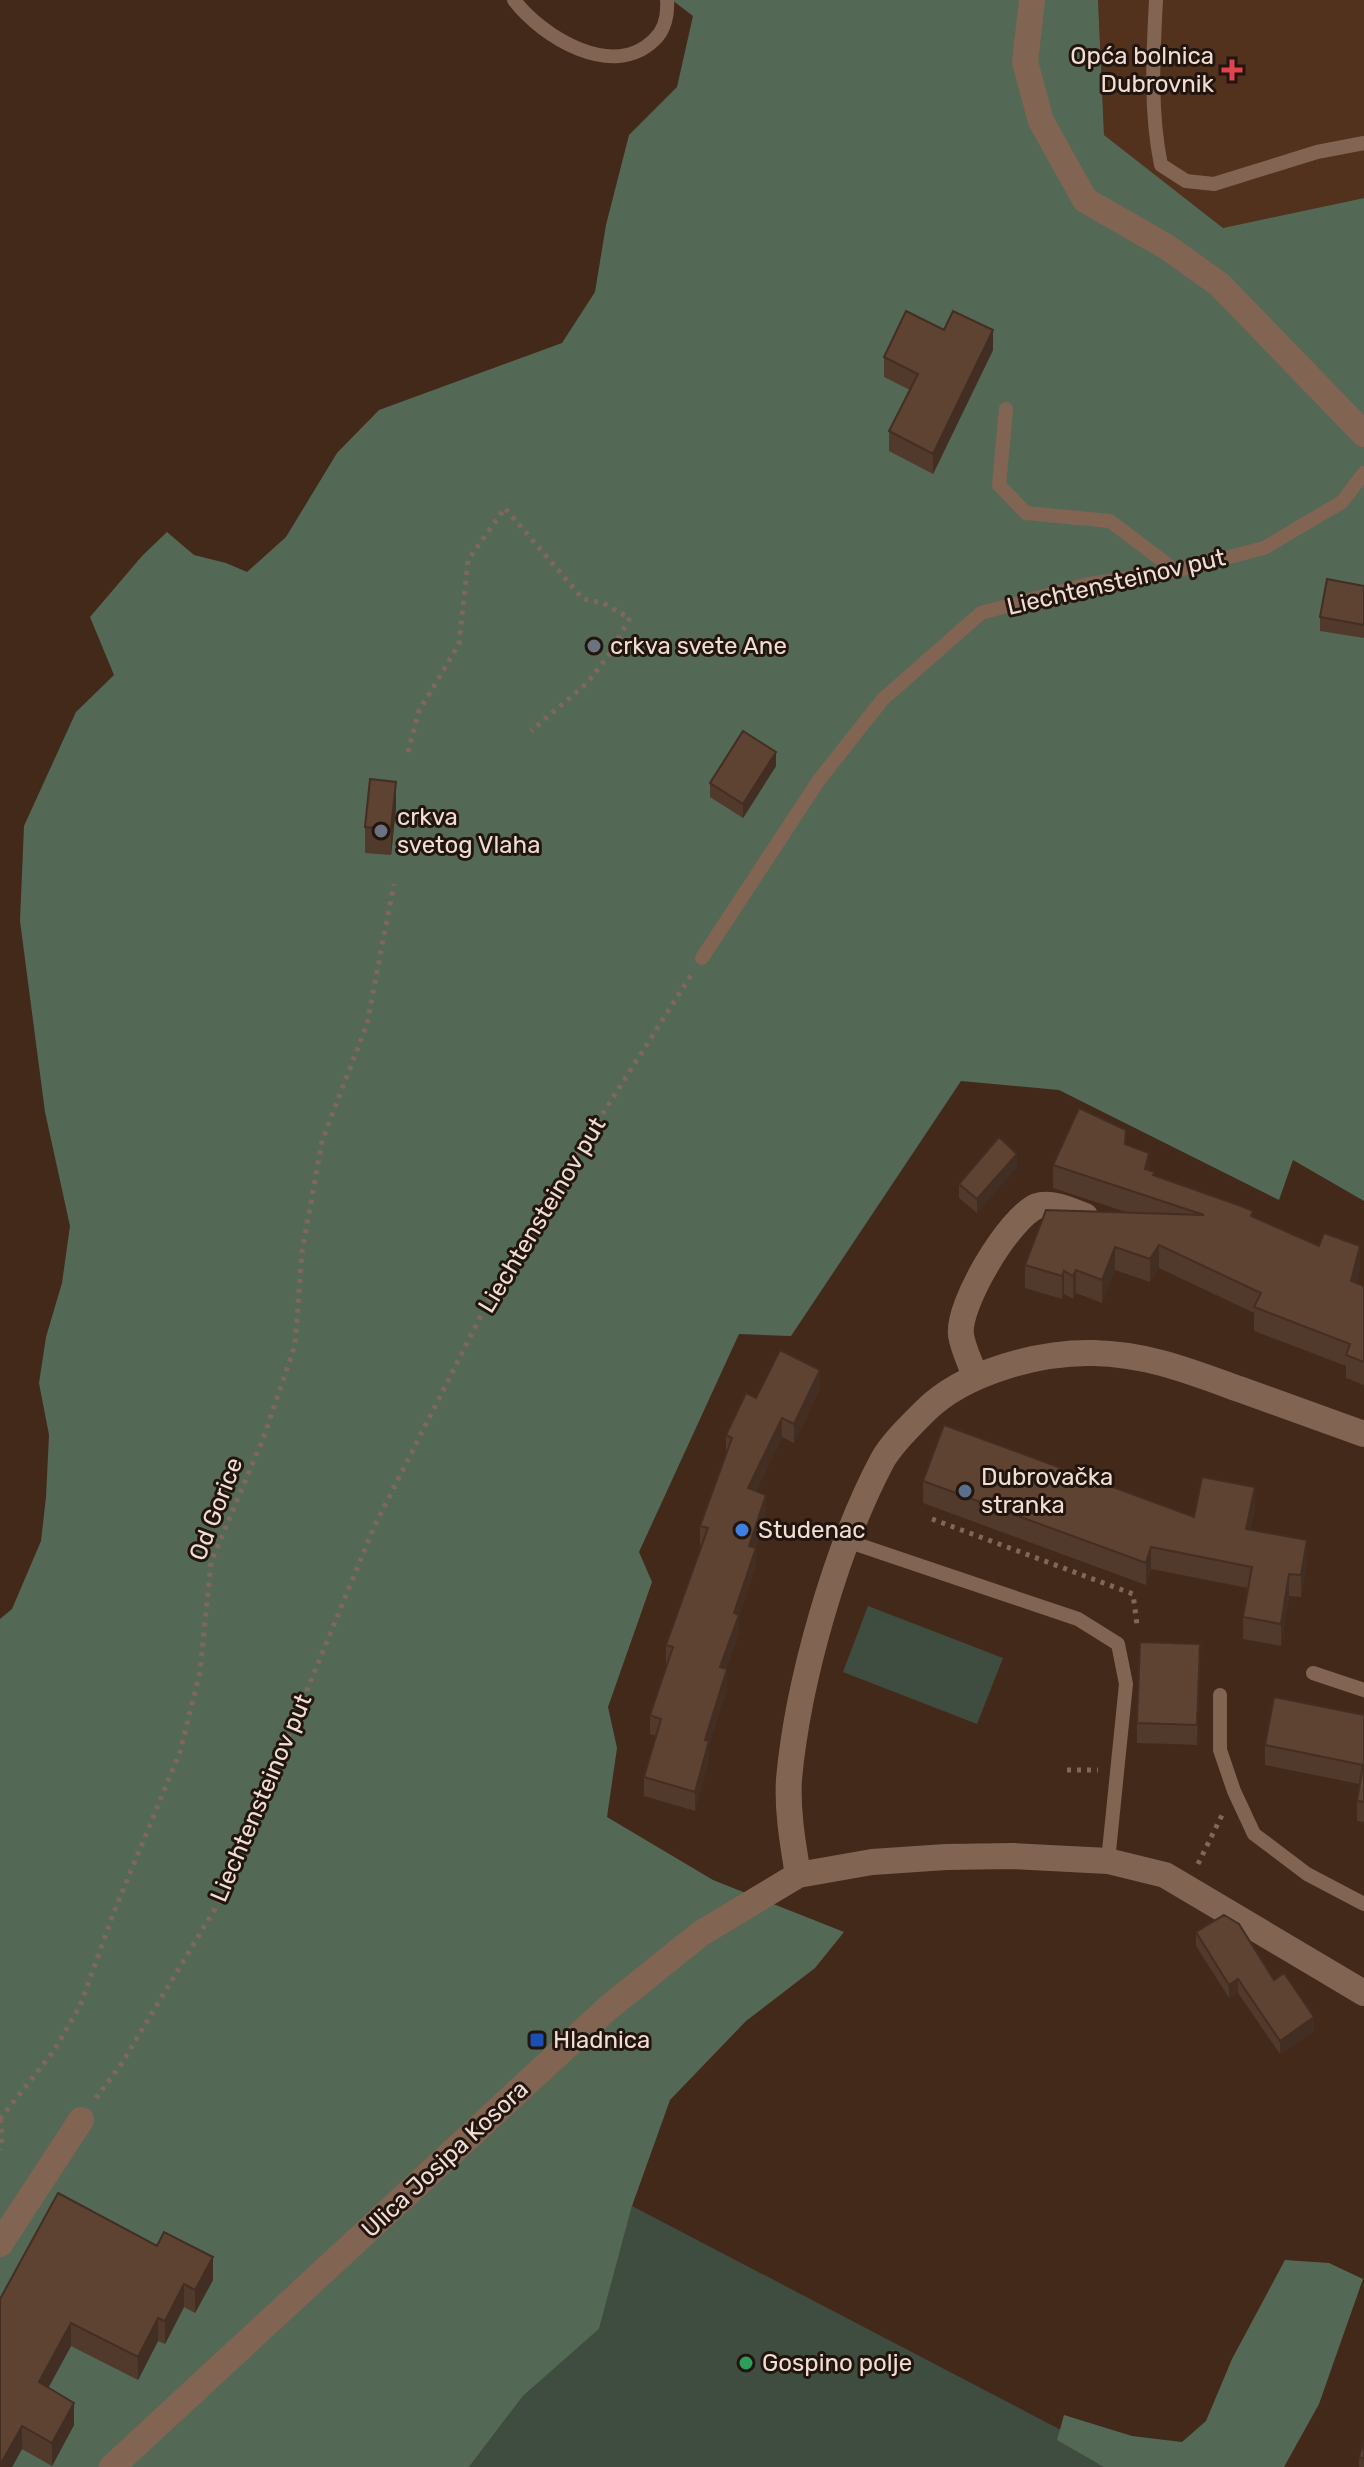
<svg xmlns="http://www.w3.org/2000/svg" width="1364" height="2467" font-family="Rubik,sans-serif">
  <rect width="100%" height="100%" fill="#43291a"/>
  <path fill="#52311d" d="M 1098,0 L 1364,0 L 1364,198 L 1223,228 L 1104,135 Z"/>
  <path fill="#3f4d40" d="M 868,1606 L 1003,1658 L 977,1724 L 843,1672 Z
    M 632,2206 L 1132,2467 L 469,2467 L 523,2396 L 599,2329 Z"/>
  <path fill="#536955" d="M 672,0 L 1098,0 L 1104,135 L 1223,228 L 1364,198 L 1364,1201 L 1293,1160 L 1279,1200 L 1059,1090 L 961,1081 L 791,1336 L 739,1334 L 639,1552 L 652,1582 L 608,1707 L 617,1748 L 607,1817 L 713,1880 L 844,1932 L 815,1968 L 746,2021 L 670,2100 L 632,2206 L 599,2329 L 523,2396 L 469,2467 L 0,2467 L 0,1619 L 12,1609 L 41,1541 L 46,1497 L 49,1435 L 39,1383 L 46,1337 L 62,1283 L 70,1226 L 45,1112 L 20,921 L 24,826 L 76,712 L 114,675 L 90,617 L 142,556 L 167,532 L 194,555 L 226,563 L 247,572 L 286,537 L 337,453 L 379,410 L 562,343 L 595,292 L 606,225 L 629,135 L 677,87 L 693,16 Z
    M 1285,2260 L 1329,2263 L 1363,2279 L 1319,2404 L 1284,2467 L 1104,2467 L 1057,2440 L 1064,2415 L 1132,2436 L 1182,2442 L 1206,2421 L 1232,2359 Z"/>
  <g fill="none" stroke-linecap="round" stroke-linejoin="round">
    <path stroke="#7f685b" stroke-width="5" stroke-dasharray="4 6" stroke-linecap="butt" d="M 408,752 L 419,711 L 459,644 L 468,560 L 505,508 L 583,599 L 603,603 L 630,618 L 608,656 L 587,683 L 531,731
      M 932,1519 L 1133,1594 L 1137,1625
      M 1067,1770 L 1098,1770
      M 1198,1864 L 1222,1815
      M 96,2098 L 122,2063 L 222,1897 L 374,1527 L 508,1262 L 693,972
      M 0,2119 L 53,2052 L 80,2006 L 114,1912 L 180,1752 L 200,1672 L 211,1562 L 263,1439 L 295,1345 L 302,1252 L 322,1141 L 367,1024 L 394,884
      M 0,2119 L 2,2136 L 0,2150"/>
    <path stroke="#826453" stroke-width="14" d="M 514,0 C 543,38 613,80 654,40 C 665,30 668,14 667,0
      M 1156,0 C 1153,55 1150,112 1161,165 L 1186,181 L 1214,184 L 1317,152 L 1364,143
      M 1006,409 L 999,485 L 1026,513 L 1110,521 L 1176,571
      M 702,958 L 819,780 L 883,699 L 981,613 L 1089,584 L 1176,571 L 1264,548 L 1342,502 L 1364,473
      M 847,1541 L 1078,1619 L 1118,1644 L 1126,1684 L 1108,1861
      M 1313,1673 L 1364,1690
      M 1220,1695 L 1220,1750 L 1234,1791 L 1254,1834 L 1307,1874 L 1364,1904"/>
    <path stroke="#826453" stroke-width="26" d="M 1032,0 L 1025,62 L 1041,121 L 1085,200 L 1167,247 L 1220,285 L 1364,434
      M 975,1376 C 971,1364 963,1349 961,1335 C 957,1305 1009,1218 1037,1206 C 1051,1201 1072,1211 1085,1216
      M 798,1875 C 793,1844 787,1811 789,1779 C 798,1681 836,1548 882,1461 C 891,1444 911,1425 925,1411 C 964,1372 1039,1352 1093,1353 C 1147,1354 1189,1371 1239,1389 C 1281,1404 1322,1419 1364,1434
      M 0,2244 L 81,2120
      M 112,2467 L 608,2008 L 700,1934 L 798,1875 L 872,1862 L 946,1857 L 1012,1856 L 1108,1861 L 1165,1875 L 1364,1993"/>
  </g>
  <path fill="#51392b" d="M 944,330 L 993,350 L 933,474 L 889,451 L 889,431 L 910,390 L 884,377 L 884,357 Z
    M 1364,586 L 1364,638 L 1320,631 L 1320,617 Z
    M 776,766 L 743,818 L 710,797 L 710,783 Z
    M 396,808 L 391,855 L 365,853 L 365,827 Z
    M 1126,1144 L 1155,1176 L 1253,1217 L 1360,1269 L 1356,1283 L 1364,1286 L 1364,1385 L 1346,1378 L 1346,1366 L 1254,1331 L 1254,1313 L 1159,1268 L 1150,1282 L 1115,1270 L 1102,1303 L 1076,1293 L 1073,1299 L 1064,1294 L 1062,1299 L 1025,1288 L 1025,1265 L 1126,1212 L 1053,1188 L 1053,1165 Z
    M 1017,1167 L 977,1213 L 959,1198 L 959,1184 Z
    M 820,1389 L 794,1443 L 782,1437 L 756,1491 L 766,1514 L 755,1548 L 756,1567 L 739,1615 L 739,1634 L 726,1669 L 727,1689 L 709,1745 L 709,1760 L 695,1811 L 644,1796 L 644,1777 L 656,1736 L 650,1734 L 650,1715 L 668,1664 L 666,1664 L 666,1645 L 702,1545 L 700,1545 L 700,1526 L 726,1454 L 726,1435 L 756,1398 Z
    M 923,1481 L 1194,1517 L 1255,1509 L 1250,1530 L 1307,1562 L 1301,1597 L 1289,1596 L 1281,1646 L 1243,1639 L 1243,1617 L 1248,1588 L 1151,1569 L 1146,1585 L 923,1503 Z
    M 1200,1664 L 1197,1745 L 1137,1743 L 1137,1723 Z
    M 1364,1715 L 1364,1822 L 1357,1821 L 1357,1801 L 1359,1784 L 1265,1765 L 1265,1745 Z
    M 1196,1932 L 1274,1980 L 1314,2031 L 1280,2054 L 1238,1993 L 1229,1998 L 1196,1946 Z
    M 157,2246 L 213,2280 L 195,2313 L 184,2307 L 165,2344 L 158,2341 L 138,2380 L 71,2346 L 48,2388 L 74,2425 L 52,2466 L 22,2449 L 12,2467 L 0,2467 L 0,2299 Z
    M 1364,2442 L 1364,2467 L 1359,2467 L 1359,2457 Z"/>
  <path fill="#422e23" d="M 993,330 L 993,350 L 933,474 L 933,454 Z
    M 776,752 L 776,766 L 743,818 L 743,804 Z
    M 396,782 L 396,808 L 391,855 L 391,829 Z
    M 1149,1153 L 1149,1176 L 1145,1169 Z
    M 1017,1154 L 1017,1167 L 977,1213 L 977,1199 Z
    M 1159,1245 L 1159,1268 L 1150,1282 L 1150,1259 Z
    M 1360,1246 L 1360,1269 L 1351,1304 L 1351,1281 Z
    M 1115,1247 L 1115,1270 L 1102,1303 L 1102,1280 Z
    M 1076,1270 L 1076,1293 L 1073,1299 L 1073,1276 Z
    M 1064,1271 L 1064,1294 L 1062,1299 L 1062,1276 Z
    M 820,1370 L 820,1389 L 794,1443 L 794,1424 Z
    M 782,1418 L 782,1437 L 748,1507 L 748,1488 Z
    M 1255,1487 L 1255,1509 L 1246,1551 L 1246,1529 Z
    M 766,1495 L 766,1514 L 749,1565 L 749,1546 Z
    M 1307,1540 L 1307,1562 L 1301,1597 L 1301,1575 Z
    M 1151,1547 L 1151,1569 L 1146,1585 L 1146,1563 Z
    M 756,1548 L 756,1567 L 739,1615 L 739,1634 L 720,1686 L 720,1667 L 734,1613 Z
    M 1289,1574 L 1289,1596 L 1281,1646 L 1281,1624 Z
    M 727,1669 L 727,1689 L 709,1745 L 709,1760 L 695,1811 L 695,1792 L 705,1740 Z
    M 1238,1979 L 1238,1993 L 1229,1998 L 1229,1985 Z
    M 1314,2017 L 1314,2031 L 1280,2054 L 1280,2041 Z
    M 213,2257 L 213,2280 L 195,2313 L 195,2290 Z
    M 184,2284 L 184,2307 L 165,2344 L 165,2321 Z
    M 158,2318 L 158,2341 L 138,2380 L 138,2357 Z
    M 71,2323 L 71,2346 L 39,2405 L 39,2382 Z
    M 74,2403 L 74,2425 L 52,2466 L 52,2443 Z
    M 22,2426 L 22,2449 L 12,2467 L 0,2467 L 0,2465 Z"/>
  <path fill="#5e4232" stroke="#422e23" stroke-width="2" d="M 906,311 L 944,330 L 953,311 L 993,330 L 933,454 L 889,431 L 918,374 L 884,357 Z
    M 1327,579 L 1364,586 L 1364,625 L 1320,617 Z
    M 743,731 L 776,752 L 743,804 L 710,783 Z
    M 370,779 L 396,782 L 391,829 L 365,827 Z
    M 1079,1108 L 1126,1130 L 1125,1144 L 1149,1153 L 1145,1169 L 1155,1172 L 1153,1175 L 1241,1206 L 1253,1211 L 1251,1216 L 1319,1246 L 1324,1233 L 1360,1246 L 1351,1281 L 1364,1286 L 1364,1362 L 1346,1355 L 1350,1344 L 1254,1307 L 1261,1293 L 1159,1245 L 1150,1259 L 1115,1247 L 1102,1280 L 1076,1270 L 1073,1276 L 1064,1271 L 1062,1276 L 1025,1265 L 1046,1210 L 1204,1215 L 1053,1165 Z
    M 999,1137 L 1017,1154 L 977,1199 L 959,1184 Z
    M 780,1350 L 820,1370 L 794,1424 L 782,1418 L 748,1488 L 766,1495 L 749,1546 L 756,1548 L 734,1613 L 739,1615 L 720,1667 L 727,1669 L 705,1740 L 709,1741 L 695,1792 L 644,1777 L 661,1719 L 650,1715 L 673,1647 L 666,1645 L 708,1528 L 700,1526 L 732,1438 L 726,1435 L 746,1393 L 756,1398 Z
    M 944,1425 L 1194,1517 L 1202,1477 L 1255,1487 L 1246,1529 L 1307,1540 L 1301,1575 L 1289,1574 L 1281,1624 L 1243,1617 L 1252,1567 L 1151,1547 L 1146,1563 L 923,1481 Z
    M 1140,1642 L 1200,1644 L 1197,1725 L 1137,1723 Z
    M 1274,1697 L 1364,1715 L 1364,1802 L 1357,1801 L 1363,1765 L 1265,1745 Z
    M 1224,1915 L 1239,1924 L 1274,1980 L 1284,1973 L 1314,2017 L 1280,2041 L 1238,1979 L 1229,1985 L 1196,1932 Z
    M 58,2193 L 157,2246 L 164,2232 L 213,2257 L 195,2290 L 184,2284 L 165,2321 L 158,2318 L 138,2357 L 71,2323 L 39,2382 L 74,2403 L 52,2443 L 22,2426 L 0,2465 L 0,2299 Z
    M 1364,2442 L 1364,2459 L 1359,2457 Z"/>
  <path fill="#e0444e" stroke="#21150e" stroke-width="3" d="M1228 58h8v8h8v8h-8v8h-8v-8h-8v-8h8z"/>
  <g fill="#6b7280" stroke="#21150e" stroke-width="3">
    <circle cx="594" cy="646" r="8"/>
    <circle cx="381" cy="831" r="8"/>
  </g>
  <circle fill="#5c6f8a" stroke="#21150e" stroke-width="3" cx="965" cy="1491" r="8"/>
  <circle fill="#3f7fe0" stroke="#21150e" stroke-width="3" cx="742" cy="1530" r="8"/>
  <rect fill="#1a4fb4" stroke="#21150e" stroke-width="3" x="529" y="2032" width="16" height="16" rx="4"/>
  <circle fill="#2e9e5b" stroke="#21150e" stroke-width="3" cx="746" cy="2363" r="8"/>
  <g text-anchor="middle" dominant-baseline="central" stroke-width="6" stroke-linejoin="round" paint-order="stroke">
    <g font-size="24" fill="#f0ded5" stroke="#21150e" text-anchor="start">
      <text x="1214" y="56" text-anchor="end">Opća bolnica<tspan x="1214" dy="28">Dubrovnik</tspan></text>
      <text x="610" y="646">crkva svete Ane</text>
      <text x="397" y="817">crkva<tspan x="397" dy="28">svetog Vlaha</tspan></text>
      <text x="981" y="1477">Dubrovačka<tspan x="981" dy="28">stranka</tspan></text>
      <text x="758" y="1530">Studenac</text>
      <text x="553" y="2040">Hladnica</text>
      <text x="762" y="2363">Gospino polje</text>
    </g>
    <g font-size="24" fill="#f0ded5" stroke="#21150e">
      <text transform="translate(1116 582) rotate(-13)">Liechtensteinov put</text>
      <text transform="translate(542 1215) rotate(-59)">Liechtensteinov put</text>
      <text transform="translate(216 1509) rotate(-69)">Od Gorice</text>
      <text transform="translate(261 1798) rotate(-67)">Liechtensteinov put</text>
      <text transform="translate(445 2159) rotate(-43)">Ulica Josipa Kosora</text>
    </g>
  </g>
</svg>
